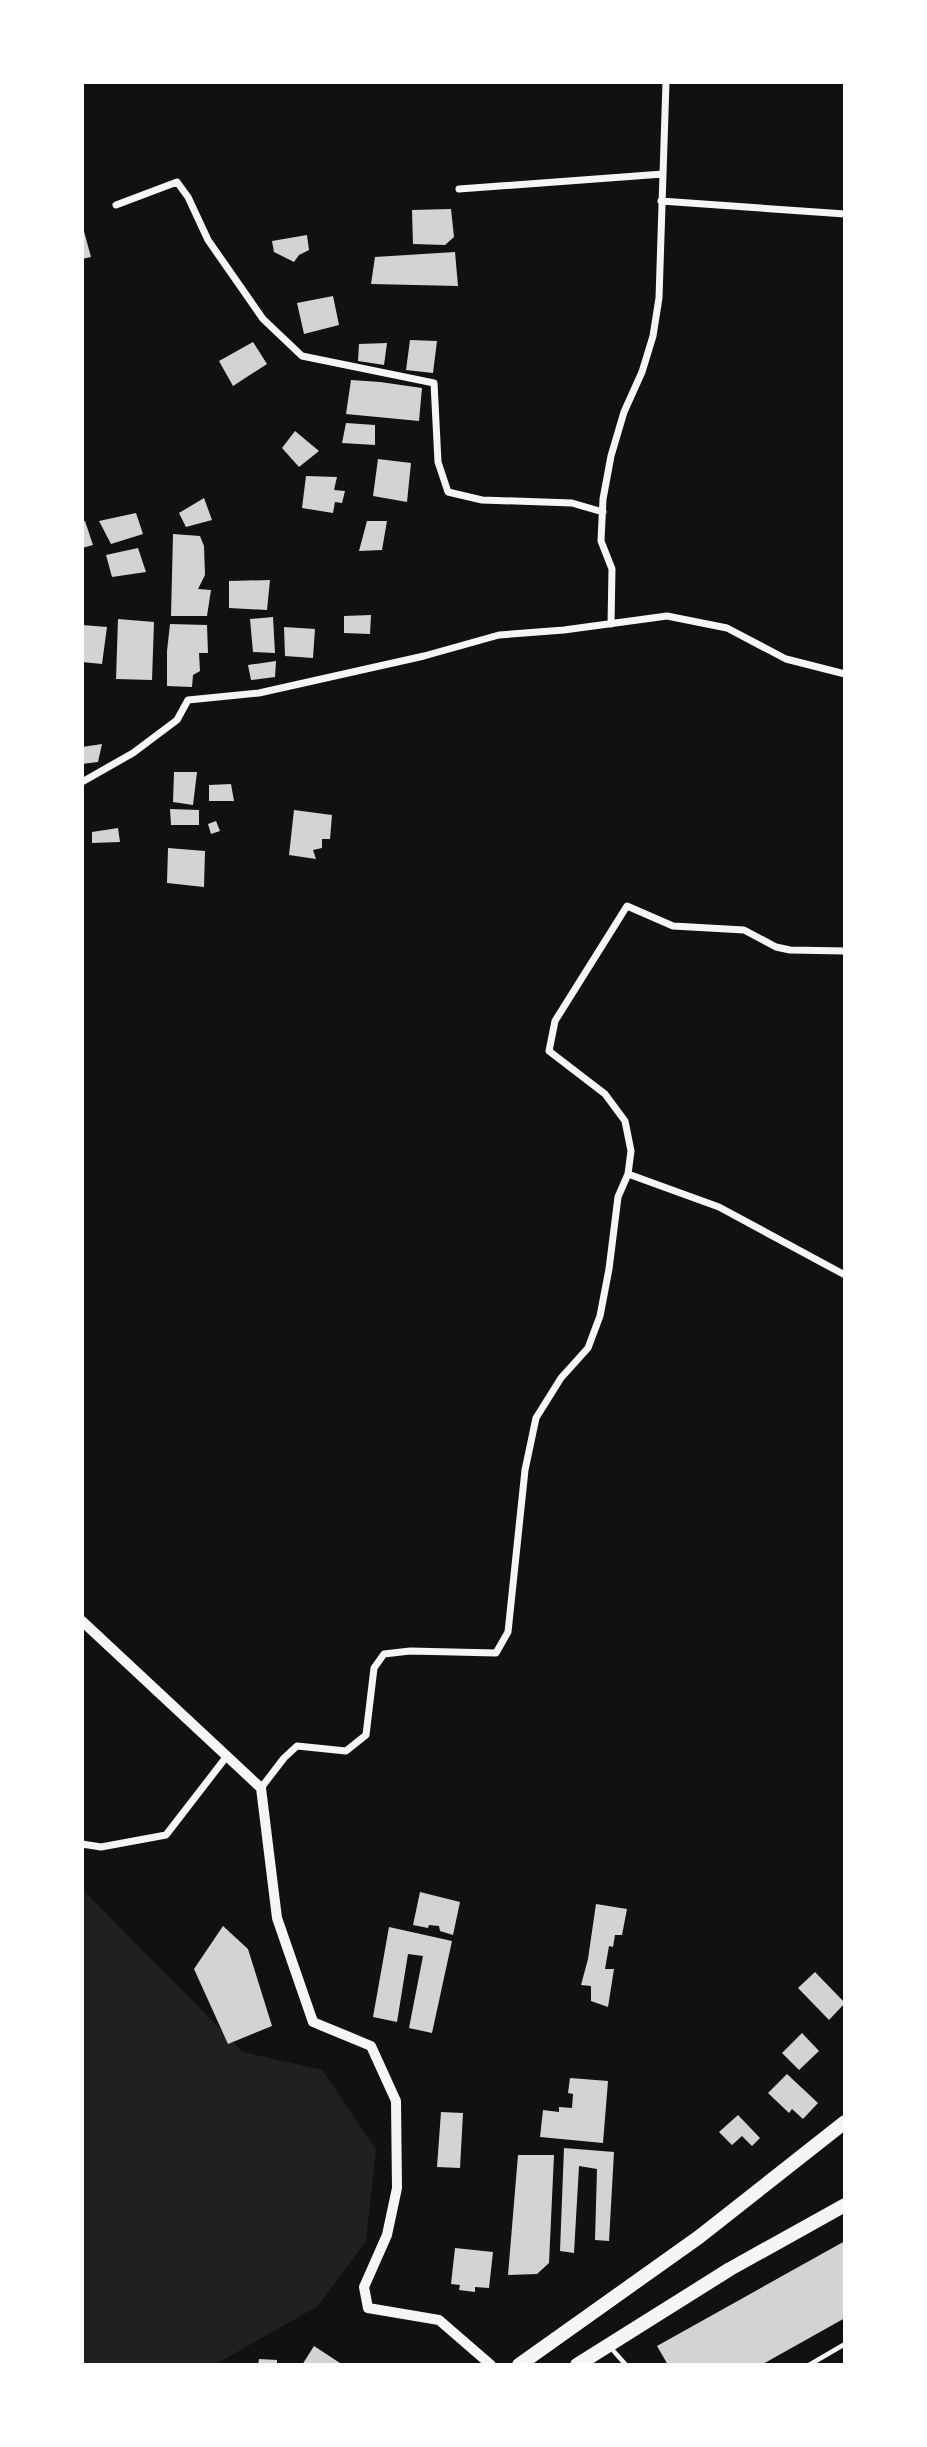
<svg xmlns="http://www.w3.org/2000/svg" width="927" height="2447" font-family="Barlow,sans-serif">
  <rect width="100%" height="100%" fill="#111"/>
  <path fill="#202020" d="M 82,1889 L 243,2052 L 322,2070 L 376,2149 L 366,2241 L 318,2306 L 214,2365 L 82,2365 Z"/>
  <path fill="#d3d3d3" d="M 451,209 L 454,237 L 445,245 L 413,244 L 412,210 Z
    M 82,224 L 91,257 L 82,259 Z
    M 307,235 L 309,250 L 299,255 L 294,262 L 274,252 L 272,241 Z
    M 455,252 L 458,286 L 371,284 L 375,257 Z
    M 333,296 L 339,325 L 304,334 L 297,303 Z
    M 410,340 L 437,341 L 433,373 L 406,370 Z
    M 253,342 L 267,364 L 233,386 L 219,361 Z
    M 387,343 L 384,365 L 358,361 L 359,344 Z
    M 351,380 L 380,382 L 422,388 L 419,421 L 346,414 Z
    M 346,423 L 375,425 L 375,445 L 342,443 Z
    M 295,431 L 319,451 L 299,467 L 282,448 Z
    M 378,459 L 411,463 L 407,502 L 373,496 Z
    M 306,476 L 337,477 L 334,490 L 345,491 L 342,503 L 335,502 L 333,513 L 302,508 Z
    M 204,498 L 212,520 L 186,527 L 179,513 Z
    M 136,513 L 143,534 L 111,544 L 99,521 Z
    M 82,521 L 85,521 L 93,545 L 82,548 Z
    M 367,521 L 387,521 L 382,550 L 359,551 Z
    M 173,534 L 200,536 L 204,546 L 205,575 L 198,589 L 211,590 L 207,616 L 171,616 Z
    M 138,548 L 146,572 L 112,577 L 106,555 Z
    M 270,580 L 267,610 L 229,608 L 229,581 Z
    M 371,615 L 370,634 L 344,633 L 344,616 Z
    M 273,617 L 275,653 L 253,652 L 250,619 Z
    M 118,619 L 154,622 L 152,680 L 116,679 Z
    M 170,624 L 207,625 L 208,653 L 199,653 L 200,671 L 193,675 L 192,687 L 167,686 L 167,651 Z
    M 82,625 L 107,627 L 102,664 L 82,662 Z
    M 284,627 L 315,629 L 313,658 L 285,656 Z
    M 276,661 L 275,677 L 251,680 L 248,665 Z
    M 102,744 L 98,762 L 82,764 L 82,747 Z
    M 174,772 L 197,772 L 193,805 L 173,802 Z
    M 231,784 L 234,801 L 209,801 L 209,785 Z
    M 170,809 L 199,810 L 199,825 L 171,825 Z
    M 294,810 L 332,815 L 330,839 L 322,839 L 322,848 L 313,850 L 316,859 L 289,855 Z
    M 216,821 L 220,831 L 211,834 L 208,824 Z
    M 118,828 L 120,842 L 92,843 L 92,832 Z
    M 168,848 L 205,851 L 204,887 L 167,883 Z
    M 420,1892 L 460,1902 L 453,1935 L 440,1931 L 439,1926 L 429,1925 L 428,1928 L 413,1925 Z
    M 596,1904 L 627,1909 L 622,1935 L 615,1935 L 613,1947 L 609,1946 L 605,1969 L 614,1969 L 608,2007 L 591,2001 L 591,1986 L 581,1985 L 588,1959 Z
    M 223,1926 L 248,1949 L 272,2026 L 228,2044 L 194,1969 Z
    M 389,1927 L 452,1941 L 432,2033 L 409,2028 L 423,1956 L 408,1954 L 397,2022 L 373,2017 Z
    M 815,1972 L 845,2003 L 829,2020 L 798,1988 Z
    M 802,2033 L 819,2051 L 799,2070 L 782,2053 Z
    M 787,2074 L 818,2103 L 803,2119 L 792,2109 L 789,2113 L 768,2093 Z
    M 570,2078 L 608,2081 L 603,2143 L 540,2137 L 543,2110 L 559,2112 L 559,2107 L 572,2108 L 573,2094 L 568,2093 Z
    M 441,2112 L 463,2113 L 460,2168 L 437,2167 Z
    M 738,2115 L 760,2138 L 752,2146 L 742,2136 L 732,2145 L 719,2132 Z
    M 564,2148 L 614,2152 L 609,2241 L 595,2240 L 597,2169 L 579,2166 L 574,2253 L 560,2251 Z
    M 518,2155 L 554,2155 L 549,2263 L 537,2274 L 508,2275 Z
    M 845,2241 L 845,2318 L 761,2365 L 668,2365 L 657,2346 Z
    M 455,2248 L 493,2252 L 489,2288 L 475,2287 L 475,2292 L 459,2290 L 460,2285 L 451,2284 Z
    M 314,2346 L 343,2365 L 302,2365 Z
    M 259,2359 L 277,2360 L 277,2365 L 258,2365 Z"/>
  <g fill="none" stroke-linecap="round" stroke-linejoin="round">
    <path stroke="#f5f5f5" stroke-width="4.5" d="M 610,2347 L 626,2365
      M 809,2365 L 845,2344"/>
    <path stroke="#f5f5f5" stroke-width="7" d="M 459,189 L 663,174
      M 661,201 L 845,214
      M 116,205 L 177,182 L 188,197 L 208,240 L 263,319 L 302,356 L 434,383 L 438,462 L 448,492 L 482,500 L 572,503 L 603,512
      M 611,624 L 612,569 L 601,541 L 603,499 L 611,456 L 624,412 L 642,372 L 653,336 L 659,298 L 666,82
      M 82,782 L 133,753 L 177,720 L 188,700 L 259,693 L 424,656 L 499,635 L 564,630 L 667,616 L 727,628 L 786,659 L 845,674
      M 628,1174 L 719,1207 L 845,1275
      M 261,1788 L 284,1758 L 297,1746 L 346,1751 L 366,1735 L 374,1668 L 384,1654 L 410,1651 L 496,1653 L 508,1632 L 525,1470 L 536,1418 L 561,1378 L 588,1348 L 600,1316 L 609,1269 L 618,1197 L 628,1174 L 631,1151 L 625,1121 L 605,1094 L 549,1051 L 555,1021 L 627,906 L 673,926 L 744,930 L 776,947 L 790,950 L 845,951
      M 82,1844 L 101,1847 L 166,1835 L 227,1756"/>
    <path stroke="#f5f5f5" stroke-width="10" d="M 82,1621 L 261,1788 L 277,1918 L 313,2022 L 371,2046 L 396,2101 L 397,2188 L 387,2235 L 364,2287 L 368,2308 L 439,2320 L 491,2365"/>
    <path stroke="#f5f5f5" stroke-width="14" d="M 519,2365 L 699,2237 L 845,2122
      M 577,2365 L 730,2269 L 845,2205"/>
  </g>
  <rect width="927" height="2447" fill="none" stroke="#ffffff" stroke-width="168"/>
</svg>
